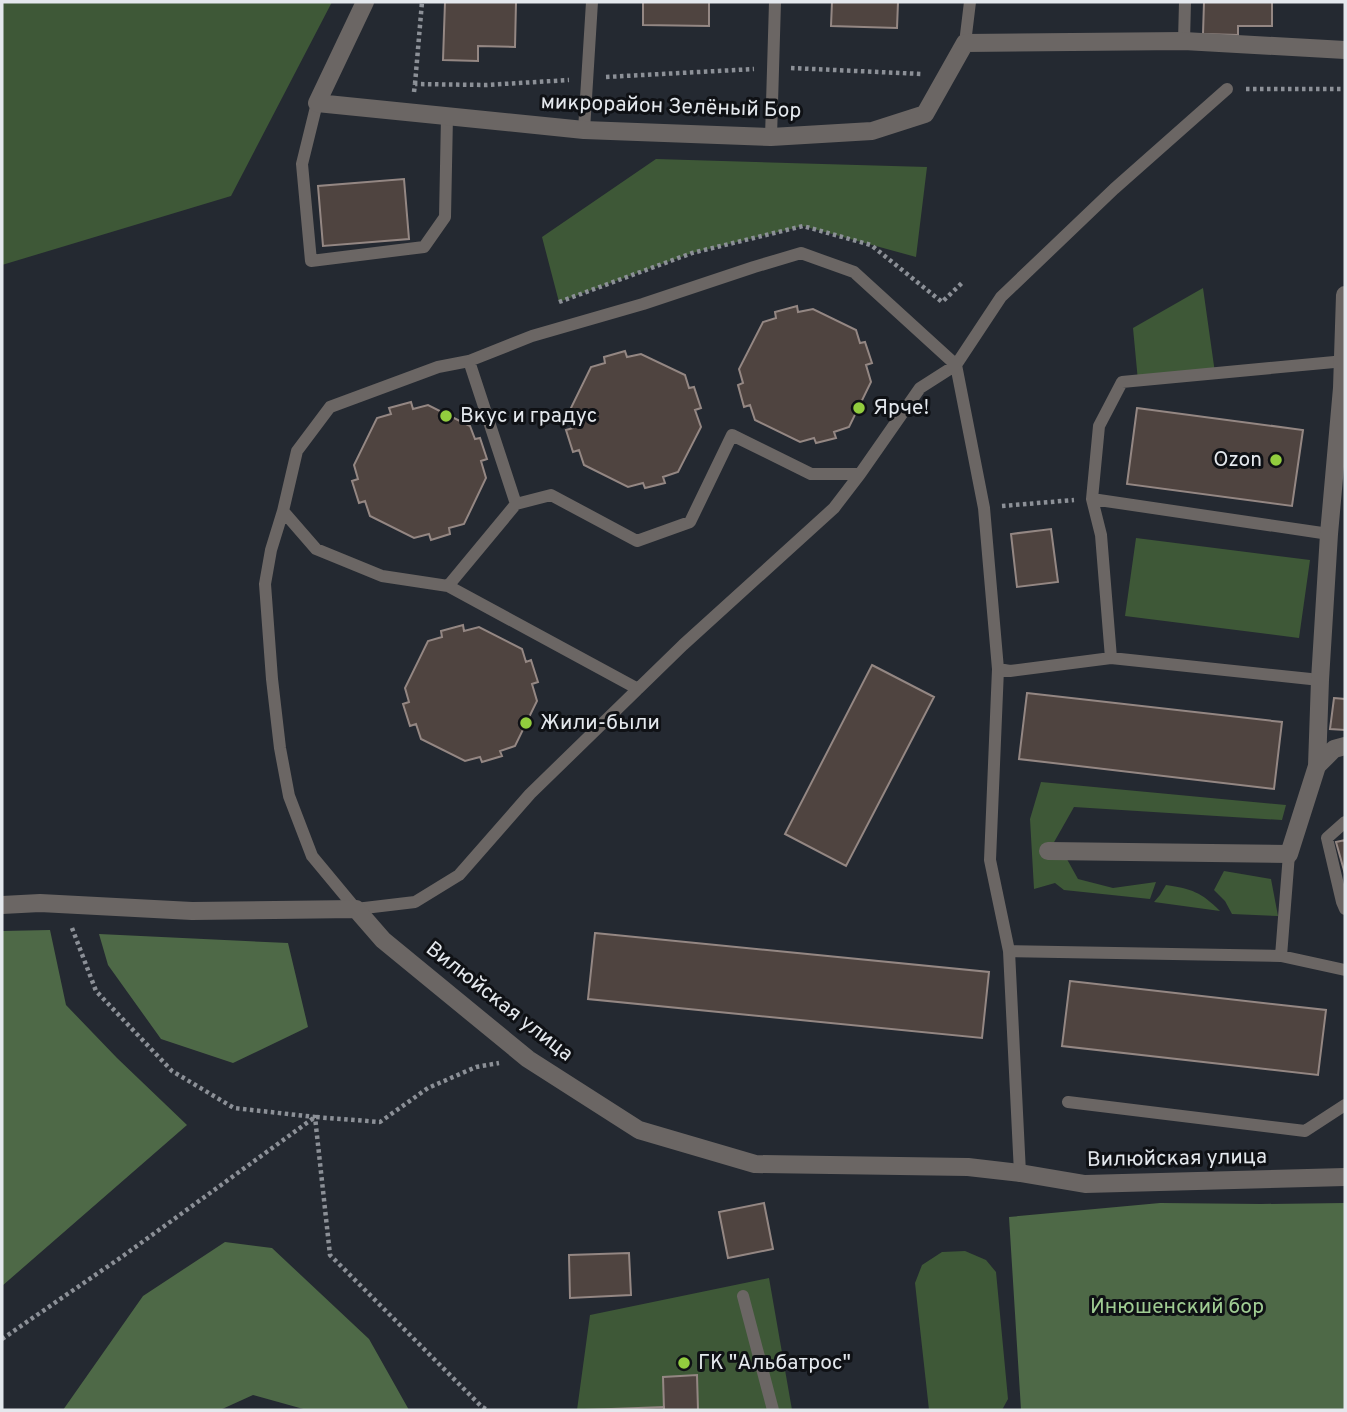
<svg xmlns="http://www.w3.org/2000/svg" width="1347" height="1412" font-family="Overpass,sans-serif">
  <rect width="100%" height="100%" fill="#242931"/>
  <path fill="#3e5837" d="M 2,2 L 332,2 L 231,196 L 2,265 Z
    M 656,159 L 927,167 L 916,257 L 803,226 L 692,253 L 559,302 L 542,237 Z
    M 1203,288 L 1215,373 L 1138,381 L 1133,328 Z
    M 1136,538 L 1310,560 L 1299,638 L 1125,616 Z
    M 1041,782 L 1286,805 L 1282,820 L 1074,807 L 1049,851 L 1063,852 L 1078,879 L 1113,888 L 1156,882 L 1150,899 L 1064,890 L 1055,883 L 1034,889 L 1030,819 Z
    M 1224,871 L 1271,879 L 1278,916 L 1232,914 L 1225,901 L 1214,890 Z
    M 1166,885 C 1192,889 1201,892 1220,911 L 1154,902 L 1160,895 Z
    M 965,1251 L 986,1260 L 996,1272 L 1008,1399 L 1002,1410 L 929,1410 L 915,1283 L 922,1265 L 942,1252 Z
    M 769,1278 L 792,1410 L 577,1410 L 590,1315 Z"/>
  <path fill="#4e6947" d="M 50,930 L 66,1005 L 117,1058 L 187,1125 L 2,1286 L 2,931 Z
    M 99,934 L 288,943 L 308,1027 L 233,1063 L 161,1039 L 108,965 Z
    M 1160,1203 L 1261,1204 L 1345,1203 L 1345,1410 L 1021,1410 L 1009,1217 Z
    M 225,1242 L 272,1248 L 369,1339 L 409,1410 L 307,1410 L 253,1395 L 220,1410 L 63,1410 L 143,1296 Z"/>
  <path fill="#4f4440" stroke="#948783" stroke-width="2" d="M 445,2 L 516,2 L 515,47 L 478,46 L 478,61 L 443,60 Z
    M 643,2 L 709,2 L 709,26 L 643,25 Z
    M 832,2 L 898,2 L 897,28 L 831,26 Z
    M 1204,2 L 1272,2 L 1272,26 L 1238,26 L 1238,35 L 1203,34 Z
    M 404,179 L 409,239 L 323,246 L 318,186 Z
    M 797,306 L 798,312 L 813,309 L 856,330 L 860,343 L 865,342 L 872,363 L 866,365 L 871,382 L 849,427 L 834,432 L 836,438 L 816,443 L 814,438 L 800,442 L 755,420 L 750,405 L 744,407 L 738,385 L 743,383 L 739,369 L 763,322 L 776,318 L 775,312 Z
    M 625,351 L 627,357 L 641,354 L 685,375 L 689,388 L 694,387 L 701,408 L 695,410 L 701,427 L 678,472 L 663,477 L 665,483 L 645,488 L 643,483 L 628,487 L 584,465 L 579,450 L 573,452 L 566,430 L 573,428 L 568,414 L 591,367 L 605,363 L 604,357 Z
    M 411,402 L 413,409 L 428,405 L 470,426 L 475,439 L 480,438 L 487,459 L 481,461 L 486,478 L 464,524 L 449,528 L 450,534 L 431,540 L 429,534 L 414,538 L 370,516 L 365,501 L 359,503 L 352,481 L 358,479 L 354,465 L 377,418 L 391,414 L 389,408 Z
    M 1137,408 L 1303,430 L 1292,506 L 1127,484 Z
    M 1051,529 L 1058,582 L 1017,587 L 1011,534 Z
    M 463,625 L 464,631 L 479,627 L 522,649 L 526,662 L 531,660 L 538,682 L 532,684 L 537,701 L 515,746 L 500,751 L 502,756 L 482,762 L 480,757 L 465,761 L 421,739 L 416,724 L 410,726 L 403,704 L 409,702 L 405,688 L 428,641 L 442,637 L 441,631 Z
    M 872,665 L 934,697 L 846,866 L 785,834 Z
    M 1027,693 L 1282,722 L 1274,789 L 1019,759 Z
    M 1334,698 L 1345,699 L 1345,730 L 1330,729 Z
    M 1345,840 L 1345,874 L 1336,842 Z
    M 595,933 L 989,972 L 982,1038 L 588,999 Z
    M 1070,981 L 1326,1010 L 1318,1075 L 1062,1046 Z
    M 764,1203 L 773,1249 L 728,1258 L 719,1212 Z
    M 629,1253 L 631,1295 L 570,1298 L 569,1255 Z
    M 697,1375 L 698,1410 L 664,1410 L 663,1377 Z
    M 664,1407 L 664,1410 L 584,1410 Z"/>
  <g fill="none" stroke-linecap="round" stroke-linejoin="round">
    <path stroke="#8c9097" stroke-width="4.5" stroke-dasharray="3.5 3.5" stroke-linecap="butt" d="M 791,68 L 922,74
      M 606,77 L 754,69
      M 415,84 L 422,2
      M 1246,89 L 1345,89
      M 414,92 L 415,84 L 486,85 L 569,80
      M 559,302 L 692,253 L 803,226 L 871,245 L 942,302 L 962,283
      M 1002,506 L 1074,500
      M 72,928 L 96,991 L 172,1071 L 234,1108 L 315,1117 L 330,1255 L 482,1407 L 488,1410
      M 2,1339 L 123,1256 L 315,1117 L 380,1122 L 428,1088 L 476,1067 L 499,1063"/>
    <path stroke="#6b6664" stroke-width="12" d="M 1184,41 L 1185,2
      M 965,43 L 970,2
      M 1227,89 L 1114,189 L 1001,297 L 956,365 L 854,272 L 801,253 L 754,267 L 643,304 L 532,336 L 469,361 L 438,367 L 330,407 L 297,451 L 283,511 L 316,549 L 382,576 L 448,586 L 516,504 L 551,495 L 637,541 L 690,522 L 732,435 L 811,474 L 860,474 L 920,388 L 956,365 L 984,508 L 998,669 L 990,860 L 1009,951 L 1281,956 L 1289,854
      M 317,103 L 302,164 L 311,261 L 424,247 L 445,217 L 447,116
      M 584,130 L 592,2
      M 771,137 L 775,2
      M 469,361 L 516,504
      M 1092,499 L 1099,426 L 1122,382 L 1345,361
      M 283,511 L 271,550 L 265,584 L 272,679 L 280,748 L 289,796 L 312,856 L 356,909 L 415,902 L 459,875 L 530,794 L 683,645 L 834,508 L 860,474
      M 448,586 L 638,689
      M 998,669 L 1010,671 L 1111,658
      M 1320,680 L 1111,658 L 1101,535 L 1092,499 L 1329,534
      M 1345,822 L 1327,838 L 1342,902 L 1345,909
      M 1009,951 L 1020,1173
      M 1281,956 L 1345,970
      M 1068,1102 L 1305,1131 L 1345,1105
      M 743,1296 L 773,1410"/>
    <path stroke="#6b6664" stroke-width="18" d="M 365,2 L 317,103 L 584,130 L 771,137 L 872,131 L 925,114 L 965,43 L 1184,41 L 1345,50
      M 1317,766 L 1320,680 L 1329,534 L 1342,388 L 1345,295
      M 1048,851 L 1289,854 L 1317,766 L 1334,749 L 1345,746
      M 2,905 L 40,903 L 192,911 L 356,909 L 383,940 L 528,1059 L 639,1130 L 755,1164 L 968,1167 L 1020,1173 L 1085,1184 L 1345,1177"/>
  </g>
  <g fill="#92cd3e" stroke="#0f1115" stroke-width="2.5">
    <circle cx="859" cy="408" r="7"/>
    <circle cx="446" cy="416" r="7"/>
    <circle cx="1276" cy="460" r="7"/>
    <circle cx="526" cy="723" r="7"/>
    <circle cx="684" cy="1363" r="7"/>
  </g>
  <g text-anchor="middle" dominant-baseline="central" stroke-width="6" stroke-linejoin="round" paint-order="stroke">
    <g font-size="21" fill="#e4e8ed" stroke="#0f1115">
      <text transform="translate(671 107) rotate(2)">микрорайон Зелёный Бор</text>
      <text transform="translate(499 1002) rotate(38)">Вилюйская улица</text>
      <text transform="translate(1177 1159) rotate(-1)">Вилюйская улица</text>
    </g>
    <g font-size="21" fill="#e4e8ed" stroke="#0f1115" text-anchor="start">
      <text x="873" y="408">Ярче!</text>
      <text x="460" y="416">Вкус и градус</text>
      <text x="1262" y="460" text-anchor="end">Ozon</text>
      <text x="540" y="723">Жили-были</text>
      <text x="698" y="1363">ГК "Альбатрос"</text>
    </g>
    <g font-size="21" fill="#a0cd93" stroke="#0f1115">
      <text x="1177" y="1307">Инюшенский бор</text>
    </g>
  </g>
  <rect width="1347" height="1412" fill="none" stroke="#e4e8ed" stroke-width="7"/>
</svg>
